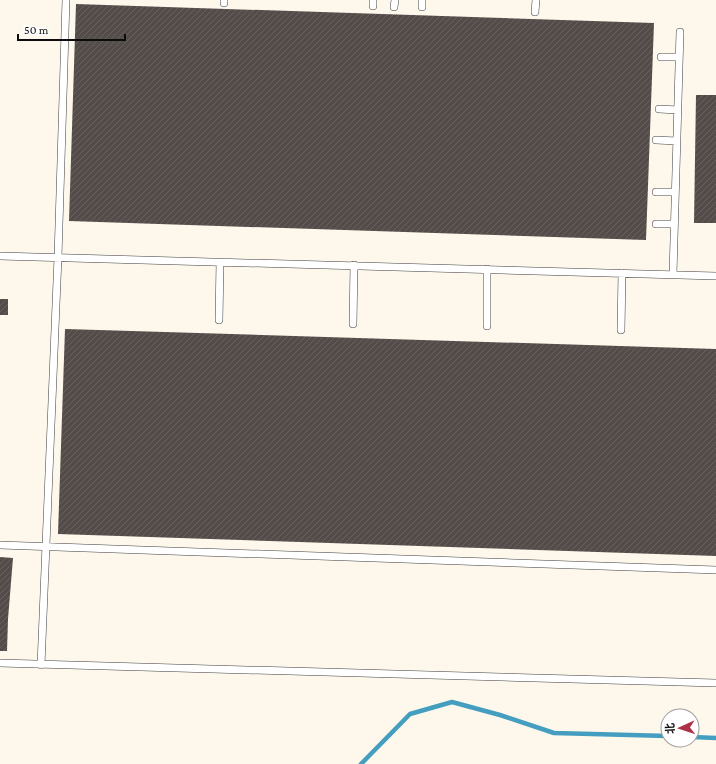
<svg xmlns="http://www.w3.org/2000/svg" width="716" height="764" font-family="'Crimson Pro','Noto Sans SC',serif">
  <defs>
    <pattern id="building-hatch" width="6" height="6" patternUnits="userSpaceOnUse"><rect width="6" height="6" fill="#534c49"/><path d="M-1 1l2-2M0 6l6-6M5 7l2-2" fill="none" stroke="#67615f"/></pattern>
  </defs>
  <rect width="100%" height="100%" fill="#fdf7ec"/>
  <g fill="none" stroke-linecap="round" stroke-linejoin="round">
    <path stroke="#449ebf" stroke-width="4.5" d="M 692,737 L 716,738
      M 361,764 L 410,714 L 452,702 L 500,715 L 554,733 L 668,736"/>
  </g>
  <path fill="url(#building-hatch)" d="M 76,4 L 654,23 L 646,240 L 69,221 Z
    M 696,95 L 716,95 L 716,223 L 694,223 Z
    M 0,299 L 8,299 L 8,315 L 0,315 Z
    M 65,329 L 716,349 L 716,556 L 58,534 Z
    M 0,557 L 13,558 L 8,619 L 7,651 L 0,651 Z"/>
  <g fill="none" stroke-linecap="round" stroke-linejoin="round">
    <defs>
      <path id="service" d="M 224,3 L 224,0
        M 373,6 L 373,0
        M 394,7 L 395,0
        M 422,7 L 422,0
        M 535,12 L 536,0
        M 661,57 L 679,57
        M 659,109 L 678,110
        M 656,140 L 677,141
        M 656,192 L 675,192
        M 656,224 L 674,224
        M 0,256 L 716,276
        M 673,274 L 680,32
        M 219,320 L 220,262
        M 353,324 L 354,265
        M 487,326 L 487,269
        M 621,330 L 622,273
        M 0,545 L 716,570
        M 0,663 L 716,683
        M 41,665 L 58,257 L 66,0"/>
    </defs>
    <use href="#service" stroke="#3f3f3f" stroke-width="8"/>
    <use href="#service" stroke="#fff" stroke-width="7"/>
  </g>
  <g transform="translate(680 728) rotate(267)"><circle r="19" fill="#ffffff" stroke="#9e9e9e"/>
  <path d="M0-3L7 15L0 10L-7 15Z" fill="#ad3248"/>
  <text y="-6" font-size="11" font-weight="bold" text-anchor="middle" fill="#0c0c0c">北</text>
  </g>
  <path d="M18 34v6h107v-6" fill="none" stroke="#0c0c0c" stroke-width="2"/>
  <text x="24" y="34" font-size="12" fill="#0c0c0c" stroke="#ffffff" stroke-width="3" paint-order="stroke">50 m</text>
</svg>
